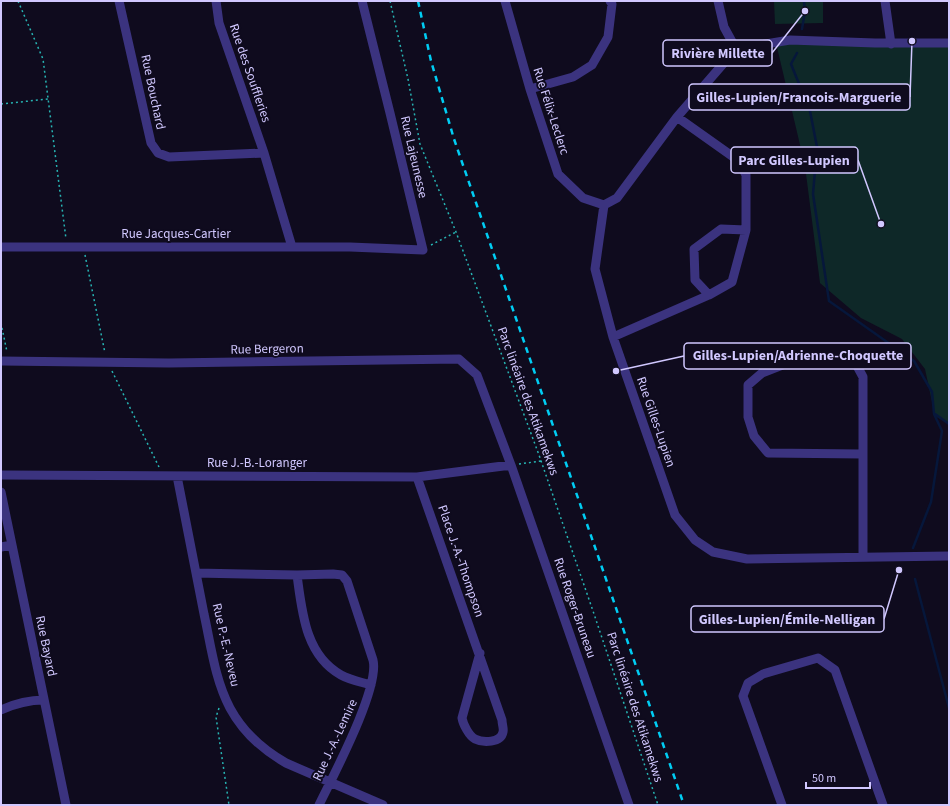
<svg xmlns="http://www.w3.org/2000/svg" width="950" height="806" font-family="'Source Sans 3',sans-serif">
  <rect width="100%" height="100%" fill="#0f0b1e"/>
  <path fill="#0e2828" d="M 774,1 L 823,1 L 823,23 L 775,24 Z
    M 776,43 L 949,44 L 949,424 L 935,416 L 925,369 L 902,339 L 861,318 L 820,283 L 805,166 Z"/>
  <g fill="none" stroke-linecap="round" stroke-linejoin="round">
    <path stroke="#06173b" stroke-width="2.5" d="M 802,29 L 805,11 L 804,1
      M 797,53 L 791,64 L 810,111 L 817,147 L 813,194 L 829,301 L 914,361 L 932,392 L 934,414 L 942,431 L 931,502 L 913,548
      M 935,414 L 949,424
      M 915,579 L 949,708"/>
    <path stroke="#27b4b3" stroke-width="1.5" stroke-dasharray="2 3" stroke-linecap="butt" d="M 18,1 L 43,59 L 66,239
      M 390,1 L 408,79 L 420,144 L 456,232 L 539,455 L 593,611 L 658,805
      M 1,104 L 48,99
      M 431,245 L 456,232
      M 85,255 L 105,353
      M 1,323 L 7,352
      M 112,371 L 159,467
      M 519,464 L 541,461
      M 219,708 L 216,717 L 229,805"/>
    <path stroke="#3b337f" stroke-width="9" d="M 119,1 L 151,143 L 158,153 L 169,157 L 264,153
      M 216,1 L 219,23 L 264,153 L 292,247
      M 505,1 L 530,89 L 558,174 L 583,198 L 604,205
      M 718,1 L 724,27 L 736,49
      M 885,1 L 891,44
      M 530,89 L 573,77 L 592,65 L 608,37 L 612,4 L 610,1
      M 604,205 L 595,269 L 613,337 L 675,515 L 695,540 L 713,552 L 747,559 L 949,556
      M 604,205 L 617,198 L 677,117 L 736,49 L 790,40 L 875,43 L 949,43
      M 1,247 L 350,247 L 423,250 L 390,113 L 362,1
      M 709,295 L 695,280 L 694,249 L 721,229 L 746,230
      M 613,337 L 709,295 L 732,282 L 746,230 L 746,175 L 739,161 L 677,117
      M 1,361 L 169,363 L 459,359 L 477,375 L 511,465 L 629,805
      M 862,454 L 768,453 L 754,436 L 748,417 L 748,385 L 762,373 L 808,355 L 856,364 L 863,377 L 863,557
      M 1,475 L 417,477 L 511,465
      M 177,476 C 186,522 195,568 204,614 C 211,646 215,680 230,708 C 243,732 263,750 286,763 L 383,805
      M 417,477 L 502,720 C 502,724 504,729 503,732 C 501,743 483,743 475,739 C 469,736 463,724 462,718 L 480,653
      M 1,492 L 66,805
      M 1,547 L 12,545
      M 196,573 L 297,575 L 333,574 L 342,575 L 347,581 L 373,660 C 380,688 333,776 319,805
      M 297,575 C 302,611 305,655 341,675 C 350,680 361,682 371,685
      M 1,710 C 14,704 29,700 44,700
      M 782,805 L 743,696 L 748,683 L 763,674 L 818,658 L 835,670 L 883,805"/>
    <path stroke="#00cdf3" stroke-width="2.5" stroke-dasharray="6 5" stroke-linecap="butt" d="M 418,1 L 431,61 L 454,139 L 684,805"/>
  </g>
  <g text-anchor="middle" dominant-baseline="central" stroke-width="4" stroke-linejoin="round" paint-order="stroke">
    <g font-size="13" fill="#d1c8ff" stroke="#0f0b1e">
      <text transform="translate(250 73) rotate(71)">Rue des Souffleries</text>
      <text transform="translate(153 92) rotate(78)">Rue Bouchard</text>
      <text transform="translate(551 111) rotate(72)">Rue Félix-Leclerc</text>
      <text transform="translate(414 157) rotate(77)">Rue Lajeunesse</text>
      <text x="176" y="234">Rue Jacques-Cartier</text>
      <text transform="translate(267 349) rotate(-1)">Rue Bergeron</text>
      <text transform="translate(528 401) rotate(70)">Parc linéaire des Atikamekws</text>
      <text transform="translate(656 422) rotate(71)">Rue Gilles-Lupien</text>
      <text x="257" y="463">Rue J.-B.-Loranger</text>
      <text transform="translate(461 561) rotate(71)">Place J.-A.-Thompson</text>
      <text transform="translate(575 608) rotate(71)">Rue Roger-Bruneau</text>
      <text transform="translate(226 645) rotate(77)">Rue P.-E.-Neveu</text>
      <text transform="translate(46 646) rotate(78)">Rue Bayard</text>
      <text transform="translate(635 707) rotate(72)">Parc linéaire des Atikamekws</text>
      <text transform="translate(335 740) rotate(-65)">Rue J.-A.-Lemire</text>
    </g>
  </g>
  <path fill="none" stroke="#d1c8ff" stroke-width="1.5" d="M805 11L772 53M912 41L910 97M881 224L858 160M616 371L684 356M899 570L884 619"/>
  <g fill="#d1c8ff" stroke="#0f0b1e" stroke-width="1.5">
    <circle cx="805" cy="11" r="4"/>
    <circle cx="912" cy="41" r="4"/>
    <circle cx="881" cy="224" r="4"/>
    <circle cx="616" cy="371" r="4"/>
    <circle cx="899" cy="570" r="4"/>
  </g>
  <g fill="#0f0b1e" stroke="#d1c8ff" stroke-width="1.5">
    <rect x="663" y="40" width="109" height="26" rx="4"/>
    <rect x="689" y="84" width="221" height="26" rx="4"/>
    <rect x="731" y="147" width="127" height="26" rx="4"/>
    <rect x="684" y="343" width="227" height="26" rx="4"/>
    <rect x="691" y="606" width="193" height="26" rx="4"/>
  </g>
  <g font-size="14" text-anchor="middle" font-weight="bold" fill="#d1c8ff">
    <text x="718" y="58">Rivière Millette</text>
    <text x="799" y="102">Gilles-Lupien/Francois-Marguerie</text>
    <text x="794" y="165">Parc Gilles-Lupien</text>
    <text x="798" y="360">Gilles-Lupien/Adrienne-Choquette</text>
    <text x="787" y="624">Gilles-Lupien/Émile-Nelligan</text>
  </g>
  <rect width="950" height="806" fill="none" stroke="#d1c8ff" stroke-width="4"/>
  <path d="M806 782v6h64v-6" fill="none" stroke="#d1c8ff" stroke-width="2"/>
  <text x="812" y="782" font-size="12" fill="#d1c8ff" stroke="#0f0b1e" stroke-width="3" paint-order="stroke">50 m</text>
</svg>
